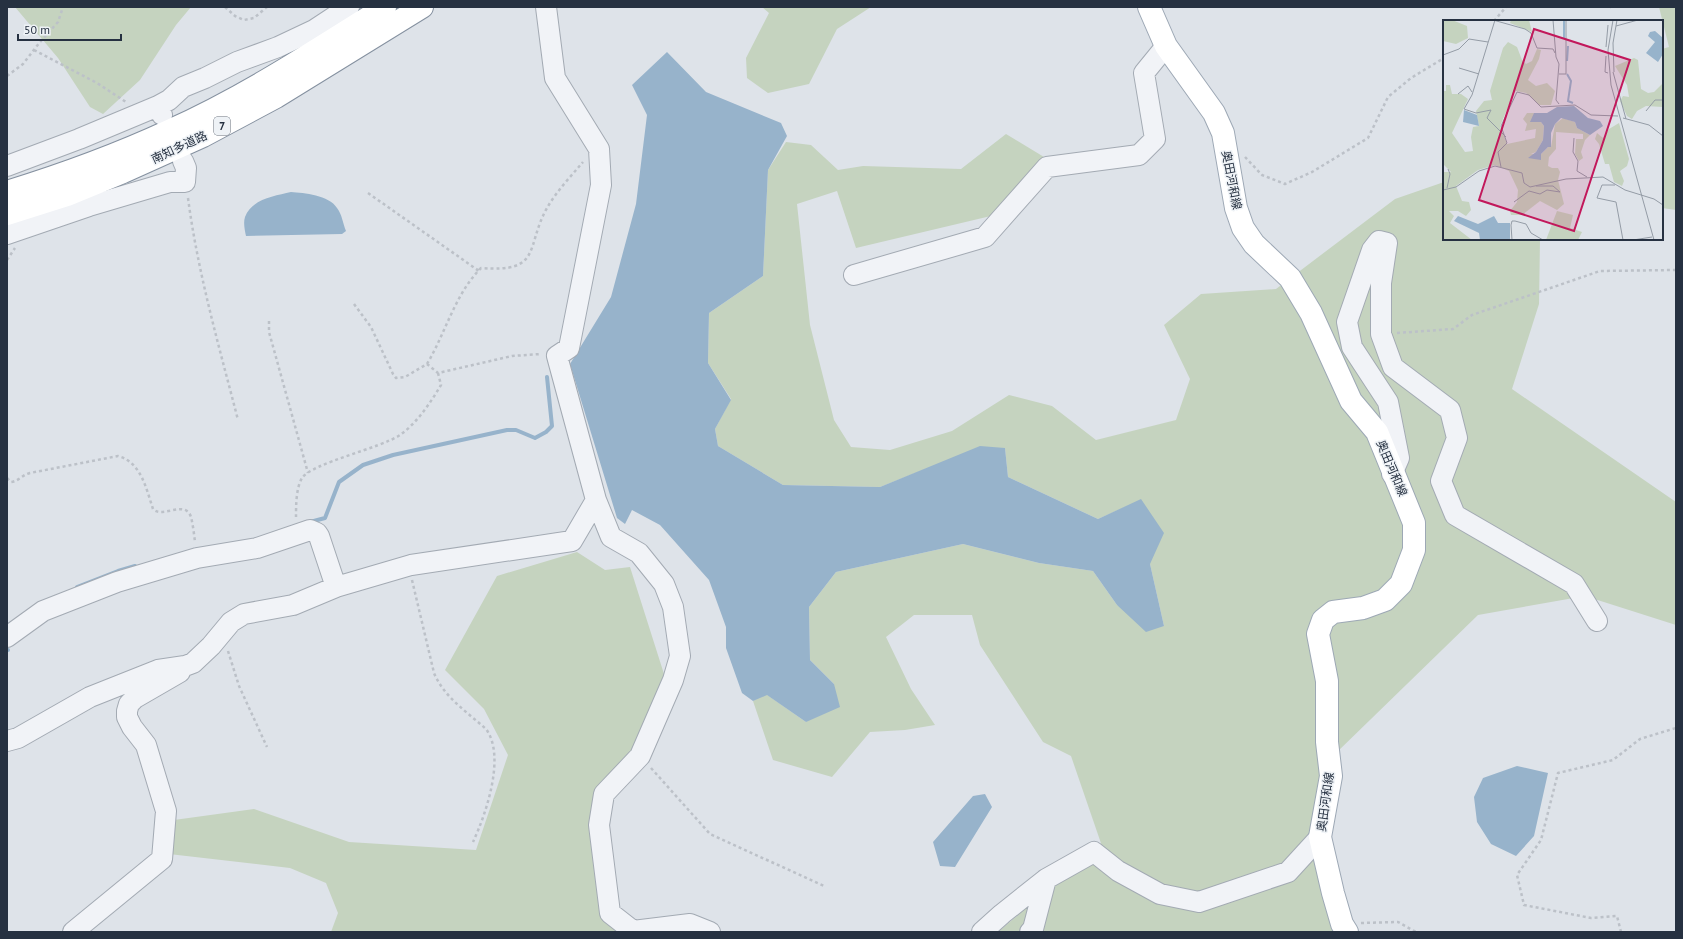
<svg xmlns="http://www.w3.org/2000/svg" width="1683" height="939" font-family="'PT Sans','Noto Sans JP',sans-serif">
  <rect width="100%" height="100%" fill="#dee3e9"/>
  <path fill="#c5d3bf" d="M 15,7 L 191,7 L 176,25 L 140,80 L 103,114 L 90,107 L 58,58 Z
    M 762,7 L 871,7 L 837,29 L 809,84 L 768,93 L 747,78 L 746,58 L 769,13 Z
    M 1659,7 L 1676,7 L 1676,210 L 1662,208 L 1662,49 L 1669,47 Z
    M 1006,134 L 1044,157 L 995,215 L 856,248 L 837,191 L 797,204 L 810,325 L 834,420 L 851,447 L 890,450 L 952,431 L 1009,395 L 1052,406 L 1096,440 L 1176,420 L 1190,379 L 1164,325 L 1201,294 L 1276,289 L 1395,199 L 1444,182 L 1444,239 L 1540,239 L 1539,304 L 1512,389 L 1676,502 L 1676,625 L 1585,596 L 1478,615 L 1335,754 L 1312,831 L 1337,932 L 998,932 L 1053,885 L 1104,852 L 1071,756 L 1043,742 L 980,645 L 972,615 L 914,615 L 886,637 L 911,689 L 935,725 L 905,730 L 870,732 L 832,777 L 773,760 L 753,701 L 766,694 L 806,722 L 834,684 L 810,660 L 809,607 L 836,572 L 963,544 L 1039,563 L 1093,571 L 1117,605 L 1164,626 L 1150,564 L 1141,500 L 1098,519 L 1008,477 L 1005,448 L 928,468 L 880,487 L 783,485 L 718,446 L 715,429 L 731,399 L 708,363 L 709,313 L 763,276 L 768,170 L 786,142 L 811,145 L 838,170 L 863,166 L 961,169 Z
    M 577,552 L 605,570 L 630,567 L 664,674 L 632,752 L 592,828 L 601,918 L 619,932 L 331,932 L 338,913 L 326,883 L 290,868 L 169,854 L 174,820 L 254,809 L 349,842 L 476,850 L 508,755 L 484,709 L 445,670 L 497,576 Z"/>
  <path fill="#97b3cb" d="M 667,52 L 706,92 L 781,123 L 787,136 L 768,170 L 763,276 L 709,313 L 708,363 L 731,400 L 715,429 L 718,446 L 783,485 L 880,487 L 980,446 L 1005,448 L 1008,477 L 1098,519 L 1141,499 L 1164,533 L 1150,564 L 1164,626 L 1146,632 L 1117,605 L 1093,571 L 1039,563 L 963,544 L 836,572 L 809,607 L 810,660 L 834,684 L 840,707 L 806,722 L 767,695 L 753,701 L 742,693 L 726,648 L 726,627 L 709,580 L 660,525 L 632,510 L 625,524 L 617,518 L 570,364 L 611,297 L 636,204 L 647,115 L 632,85 Z
    M 291,192 C 304,193 329,195 337,208 C 342,214 343,224 346,231 L 342,234 L 246,236 C 245,231 243,223 245,217 C 252,199 274,196 291,192 Z
    M 1517,766 L 1548,773 L 1534,836 L 1516,856 L 1491,844 L 1477,822 L 1474,797 L 1483,778 Z
    M 985,794 L 992,807 L 955,867 L 940,866 L 933,842 L 973,796 Z"/>
  <g fill="none" stroke-linecap="round" stroke-linejoin="round">
    <path stroke="#97b3cb" stroke-width="4" d="M 310,522 L 325,518 L 339,482 L 363,465 L 393,455 L 507,430 L 516,430 L 535,438 L 546,432 L 552,426 L 547,377
      M 77,587 L 118,571 L 135,566
      M 7,650 L 8,650"/>
    <defs>
      <path id="minor" d="M 546,7 L 555,78 L 599,149 L 601,185 L 569,348 L 557,356 L 596,500 L 611,537 L 639,553 L 664,584 L 673,607 L 680,656 L 673,680 L 640,756 L 604,794 L 599,825 L 610,913 L 633,931 L 690,924 L 710,932
        M 162,115 L 158,106 L 169,100 L 183,87 L 205,78 L 237,62 L 278,47 L 314,30 L 349,7
        M 7,166 L 79,139 L 158,106
        M 7,234 L 89,206 L 170,182 L 185,182 L 186,168 L 183,161
        M 854,275 L 985,237 L 1047,167 L 1139,155 L 1155,139 L 1144,73 L 1166,46
        M 1392,474 L 1399,458 L 1388,402 L 1352,347 L 1347,322 L 1372,250 L 1379,241 L 1387,243 L 1381,283 L 1381,334 L 1393,367 L 1450,410 L 1457,438 L 1441,481 L 1455,515 L 1574,584 L 1597,621
        M 7,637 L 43,611 L 117,582 L 197,558 L 257,548 L 310,530 L 317,533 L 319,536 L 336,587
        M 7,741 L 18,738 L 90,697 L 158,670 L 185,666 L 193,663 L 211,646 L 231,622 L 244,614 L 293,605 L 336,587 L 411,565 L 572,541 L 596,500
        M 73,932 L 162,859 L 166,811 L 146,745 L 132,727 L 127,717 L 127,711 L 129,704 L 135,698 L 180,672
        M 982,932 L 1002,914 L 1046,879 L 1094,852 L 1118,871 L 1160,894 L 1199,902 L 1288,872 L 1320,837
        M 1030,932 L 1033,929 L 1046,879"/>
      <path id="major" d="M 1149,7 L 1166,46 L 1214,113 L 1223,133 L 1236,208 L 1243,228 L 1254,244 L 1290,278 L 1311,313 L 1351,401 L 1377,432 L 1414,523 L 1414,550 L 1401,584 L 1385,600 L 1363,608 L 1333,612 L 1323,620 L 1318,634 L 1327,681 L 1327,742 L 1331,776 L 1320,837 L 1333,893 L 1342,924 L 1347,932"/>
      <path id="highway" d="M 7,192 C 62,175 117,155 169,131 C 245,97 315,51 385,7
        M 7,214 L 67,195 L 123,172 L 203,136 L 276,97 L 422,7"/>
    </defs>
    <use href="#minor" stroke="#a3aab3" stroke-width="22"/>
    <use href="#major" stroke="#9da8b5" stroke-width="24"/>
    <use href="#highway" stroke="#8591a0" stroke-width="24"/>
    <path stroke="#bcc1c8" stroke-width="2.5" stroke-dasharray="3 3" stroke-linecap="butt" d="M 225,7 L 235,16 L 244,20 L 254,18 L 267,7
      M 1610,7 L 1611,7
      M 1494,21 L 1506,7
      M 34,50 L 97,83 L 126,102
      M 7,76 L 23,64 L 40,42 L 58,22 L 63,7
      M 1245,157 L 1262,175 L 1285,184 L 1312,172 L 1368,138 L 1388,97 L 1411,78 L 1444,58
      M 368,193 L 479,271
      M 188,198 C 198,274 219,346 238,420
      M 7,260 L 15,248
      M 354,304 L 371,327 L 393,374 L 396,378 L 405,377 L 427,364 L 438,373 L 512,356 L 541,354
      M 269,321 L 269,332 L 308,473
      M 1397,333 L 1453,329 L 1472,315 L 1600,271 L 1676,270
      M 427,364 C 446,332 455,294 481,268 C 543,273 525,247 547,208 C 556,192 571,176 583,162
      M 7,478 L 11,482 C 19,481 22,475 30,473 L 118,456 C 141,462 146,488 153,509 C 163,519 185,499 191,517 C 193,525 194,534 195,542
      M 296,517 C 296,506 296,488 302,478 C 312,463 381,448 400,435 C 417,423 431,402 441,385 L 438,373
      M 412,580 L 434,673 C 444,697 467,712 486,729 C 506,756 486,814 473,842
      M 228,651 L 239,686 L 267,747
      M 651,768 L 710,834 L 824,886
      M 1361,923 L 1398,922 L 1416,932
      M 1621,932 L 1617,916 L 1591,918 L 1524,905 L 1517,875 L 1541,840 L 1558,773 L 1613,760 L 1640,739 L 1676,728"/>
    <use href="#minor" stroke="#f1f3f7" stroke-width="20"/>
    <use href="#major" stroke="#fff" stroke-width="22"/>
    <use href="#highway" stroke="#fff" stroke-width="22"/>
  </g>
  <g text-anchor="middle" dominant-baseline="central" stroke-width="3" stroke-linejoin="round" paint-order="stroke">
    <rect fill="#eef2f6" stroke="#626b77" stroke-width="1" x="214" y="117" width="16" height="18" rx="3"/>
    <g font-size="11" font-weight="bold" fill="#263141">
      <text x="222" y="126">7</text>
    </g>
    <g font-size="12" fill="#263141" stroke="#eef2f6">
      <text transform="translate(179 147) rotate(-25)">南知多道路</text>
      <text transform="translate(1232 180) rotate(79)">奥田河和線</text>
      <text transform="translate(1392 468) rotate(67)">奥田河和線</text>
      <text transform="translate(1325 802) rotate(-82)">奥田河和線</text>
    </g>
  </g>
  <g transform="translate(1443 20)">
    <rect width="220" height="220" fill="#dee3e9"/>
    <path d="M 0,0 L 9,0 L 24,6 L 25,18 L 13,24 L 0,21 ZM 68,0 L 86,0 L 89,12 L 67,3 ZM 65,22 L 74,27 L 79,40 L 83,44 L 89,41 L 94,29 L 98,30 L 96,39 L 85,60 L 93,66 L 104,63 L 112,71 L 108,85 L 96,85 L 83,73 L 73,71 L 71,73 L 57,106 L 64,124 L 92,118 L 93,109 L 82,111 L 84,104 L 80,99 L 84,93 L 91,93 L 90,102 L 98,102 L 101,106 L 100,120 L 93,132 L 88,134 L 98,134 L 105,127 L 108,127 L 112,104 L 120,98 L 132,102 L 134,108 L 147,115 L 142,120 L 138,132 L 140,138 L 136,141 L 132,134 L 133,119 L 140,119 L 140,114 L 113,112 L 113,129 L 106,137 L 105,146 L 109,148 L 115,148 L 117,152 L 115,160 L 121,184 L 114,190 L 97,181 L 79,195 L 68,195 L 67,191 L 74,182 L 75,170 L 66,151 L 52,145 L 35,150 L 13,166 L 19,181 L 26,182 L 28,190 L 23,196 L 15,191 L 6,191 L 11,196 L 7,203 L 29,220 L 0,220 L 0,152 L 8,152 L 0,144 L 0,71 L 3,71 L 3,65 L 7,65 L 9,74 L 18,74 L 25,79 L 9,113 L 22,132 L 30,131 L 28,117 L 30,107 L 36,106 L 33,91 L 41,81 L 49,80 L 47,71 L 60,28 ZM 191,38 L 195,40 L 198,69 L 205,73 L 211,72 L 220,63 L 220,87 L 203,86 L 194,91 L 189,99 L 184,96 L 177,81 L 180,76 L 186,77 L 184,65 L 172,46 ZM 176,103 L 186,139 L 184,146 L 177,151 L 181,161 L 179,166 L 171,162 L 166,144 L 162,144 L 156,124 L 152,119 L 154,113 L 160,118 L 166,109 ZM 114,191 L 130,195 L 127,208 L 139,212 L 135,220 L 103,220 Z" fill="#c5d3bf"/>
    <path d="M 212,11 L 220,18 L 220,34 L 215,42 L 203,33 L 212,22 L 205,16 L 207,12 ZM 131,86 L 145,98 L 157,101 L 160,106 L 147,115 L 134,108 L 132,102 L 118,98 L 112,104 L 108,113 L 108,127 L 105,127 L 98,134 L 98,140 L 85,138 L 93,132 L 100,120 L 101,106 L 98,102 L 87,102 L 91,93 L 104,93 L 114,87 ZM 21,90 L 34,95 L 36,106 L 20,102 ZM 15,196 L 35,204 L 51,196 L 55,203 L 67,203 L 67,220 L 37,220 L 36,213 L 11,201 Z" fill="#97b3cb"/>
    <path fill="none" stroke="#97b3cb" stroke-width="2" d="M 121,19 L 121,0M 124,41 L 125,26M 124,54 L 128,61 L 125,81 L 130,83"/>
    <path fill="none" stroke="#949ca6" stroke-width="1" d="M 50,0 L 82,9 L 88,13 L 94,28 L 110,29 L 112,33M 52,0 L 29,75 L 21,89 L 33,93 L 48,90 L 44,98 L 63,117M 110,0 L 113,37 L 116,44 L 113,80 L 116,84M 170,0 L 165,30 L 168,65 L 211,220M 173,6 L 195,0M 163,27 L 165,5M 0,35 L 16,29 L 26,19 L 45,22M 163,36 L 162,52 L 165,53M 16,48 L 36,54M 170,52 L 183,99M 171,52 L 170,23 L 174,0M 116,54 L 123,54 L 123,0M 15,74 L 25,66 L 29,72M 203,91 L 212,80 L 220,80M 180,98 L 206,105 L 220,116M 131,118 L 130,132 L 135,141 L 134,151 L 144,157M 58,147 L 55,132 L 64,123 L 58,106 L 74,72 L 86,75 L 98,87 L 132,85 L 148,95 L 175,96M 172,165 L 159,165 L 154,178 L 173,182 L 180,220M 4,168 L 7,154 L 5,149M 0,170 L 13,167 L 36,151 L 52,146 L 79,153 L 81,163 L 87,167 L 123,159 L 160,157 L 182,170 L 211,179 L 220,185M 71,182 L 86,171 L 97,174 L 104,170 L 117,172 L 110,166 L 93,166M 69,220 L 68,205 L 69,201 L 72,201 L 83,204 L 88,213 L 100,220M 190,220 L 209,217"/>
    <path fill="#c2185b" fill-opacity="0.15" stroke="#c2185b" stroke-width="2" d="M 91,9 L 187,40 L 131,211 L 36,180 Z"/>
    <rect width="220" height="220" fill="none" stroke="#263141" stroke-width="2"/>
  </g>
  <rect width="1683" height="939" fill="none" stroke="#263141" stroke-width="16"/>
  <path d="M18 34v6h103v-6" fill="none" stroke="#263141" stroke-width="2"/>
  <text x="24" y="34" font-size="12" fill="#263141" stroke="#eef2f6" stroke-width="3" paint-order="stroke">50 m</text>
</svg>
